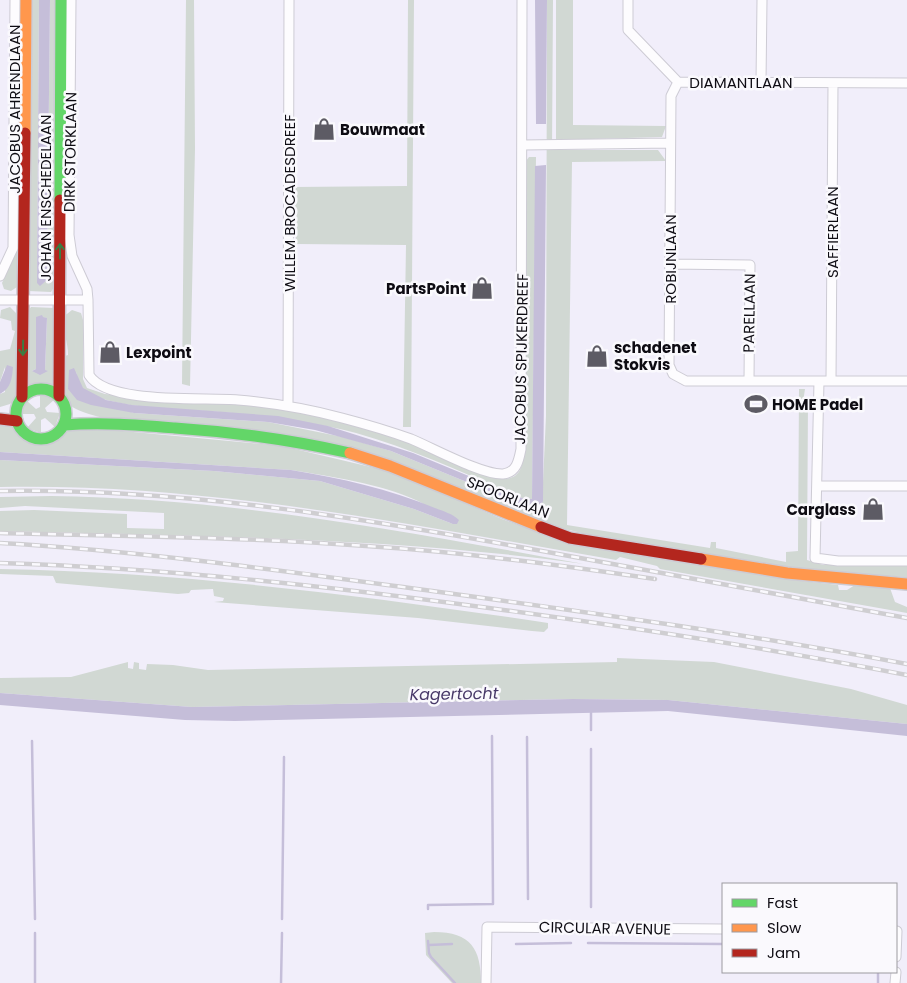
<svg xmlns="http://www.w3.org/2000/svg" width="907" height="983" font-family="Poppins,sans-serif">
  <rect width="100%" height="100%" fill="#f1eefa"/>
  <path fill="#d1d8d3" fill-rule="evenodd" d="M 28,0 L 39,0 L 37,282 L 40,285 L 47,280 L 50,0 L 58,0 L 57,282 L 51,292 L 28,291 Z
    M 186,0 L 194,0 L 195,149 L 190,386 L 182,384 Z
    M 408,0 L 414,0 L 411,427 L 403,427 L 406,245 L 296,244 L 294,187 L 407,186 Z
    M 547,0 L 553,0 L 552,150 L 658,150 L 666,161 L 572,162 L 567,525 L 710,548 L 711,542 L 716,542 L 716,548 L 786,562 L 786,552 L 798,551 L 799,389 L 805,389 L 803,402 L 808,402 L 807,560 L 823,565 L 907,565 L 907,577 L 830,574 L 603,538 L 552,526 L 395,462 L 104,418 C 56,406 64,402 65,356 L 68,355 C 68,342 63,331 63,317 L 72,310 L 81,313 L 83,320 L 83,379 L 87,388 L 105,394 L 137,397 L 252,405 L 332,418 L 406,440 L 498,478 C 519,482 523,468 524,451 L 526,161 L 529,157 L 536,157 L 532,499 L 522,498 C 468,475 413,449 356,433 C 311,421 267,416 221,412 C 187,409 109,410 83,389 C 78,384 77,378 76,372 L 68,389 L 134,413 L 268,422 L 343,437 L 391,451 L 525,506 L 542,504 L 546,416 Z
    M 556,0 L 573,0 L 573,125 L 666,126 L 662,137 L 556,140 Z
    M 16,252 L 22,254 L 17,268 L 17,287 L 11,291 L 4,289 L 2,283 Z
    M 10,307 L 19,316 L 20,394 L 10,404 L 0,407 L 0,394 L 5,392 L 5,367 L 0,382 L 0,351 L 10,349 L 15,331 L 12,330 L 11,321 L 0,318 L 1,310 Z
    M 31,307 L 55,308 L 56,388 C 44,383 37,382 26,388 L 28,311 ZM 37,317 L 47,318 L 45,370 L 47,370 L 32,371 L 36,369 Z
    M 40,393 L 55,399 L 45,408 L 47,412 L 60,413 L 55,427 L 45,418 L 41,420 L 41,433 L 27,428 L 36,418 L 34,414 L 21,414 L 26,400 L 36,409 L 40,407 Z
    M 0,423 C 5,424 11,425 15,428 C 25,438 32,447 48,443 C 61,440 62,430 80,427 L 282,446 L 392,472 L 502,519 L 549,536 L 785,579 L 838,585 L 839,590 L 847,590 L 855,585 L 890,588 L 895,602 L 907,607 L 907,613 L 660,569 L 657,566 L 620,557 L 616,560 C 412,525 208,483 0,487 L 0,460 L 214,471 L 320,481 L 414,509 L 453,524 C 442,517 430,507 418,501 C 379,483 333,477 291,470 L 0,452 Z
    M 51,496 C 231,498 408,532 584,564 C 391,537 195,536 0,531 L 0,511 L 34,510 L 127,514 L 127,528 L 164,529 L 164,513 L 25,506 L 0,508 L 0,497 Z
    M 0,569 C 179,572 358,595 535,621 L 548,623 L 548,628 L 544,632 L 532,631 L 418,618 L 214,602 L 223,601 L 224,598 L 214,596 L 213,589 L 191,590 L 189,593 L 178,594 L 56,583 L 53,576 L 0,574 Z
    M 617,658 L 714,662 L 851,689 L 907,705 L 907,724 L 668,700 L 573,699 L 192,707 L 0,693 L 0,678 L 71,677 L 128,662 L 128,668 L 133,669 L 134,662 L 139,663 L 139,669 L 146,670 L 147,664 L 173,665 L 208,670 L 617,662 Z
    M 434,932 C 471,932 481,949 481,983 L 452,983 L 426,955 L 425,933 Z"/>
  <path fill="#c5bed9" d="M 39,0 L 50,0 L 47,280 L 40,286 L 37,283 Z
    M 535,0 L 547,0 L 546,124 L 536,124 Z
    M 546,165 L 543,501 L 541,506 L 525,506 L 391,451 L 315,430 L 268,422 L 134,413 L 91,405 L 77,400 L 68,389 L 69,370 L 74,368 L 83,388 L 106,400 L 132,405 L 278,416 L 328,426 L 413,453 L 522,498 L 532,499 L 535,166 Z
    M 42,315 L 43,317 L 47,318 L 45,370 L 48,371 L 40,375 L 32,371 L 36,369 L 36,317 Z
    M 7,365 L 13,367 C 12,379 11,388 0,394 L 0,382 Z
    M 0,452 L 291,470 C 341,478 389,489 435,508 C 443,511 453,514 459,520 L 457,524 L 453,524 L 414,509 L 320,481 L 214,471 L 0,460 Z
    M 0,693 L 192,707 L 573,699 L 668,700 L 907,724 L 907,736 L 668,711 L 235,721 L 185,720 L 0,705 Z"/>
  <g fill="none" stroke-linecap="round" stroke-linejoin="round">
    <path stroke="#c5bed9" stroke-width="2.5" d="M 591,730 L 591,709
      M 527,737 L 528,899
      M 32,741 L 35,919
      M 591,907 L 591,749
      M 428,909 L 428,905 L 493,904 L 492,736
      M 282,919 L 284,757
      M 428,941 L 429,953 L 431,957 L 455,983
      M 588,943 L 723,944
      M 516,944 L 571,943
      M 429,945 L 452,944
      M 878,972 L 878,983
      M 35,983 L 35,933
      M 281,983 L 282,933"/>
    <defs>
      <path id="street" d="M 71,0 L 69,235 L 72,256 L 87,289 L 88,300
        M 628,0 L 628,30 L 678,82 L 907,83
        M 678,82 L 671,96 L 669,365 L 673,374 L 686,381 L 907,381
        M 761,82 L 762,0
        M 523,145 L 670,143
        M 670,264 L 750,265 L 749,380
        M 0,276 L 13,248 L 15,0
        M 0,300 L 88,300 L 89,375 C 108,405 203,397 238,400 C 273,403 308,409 342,418 C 365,424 389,431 411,439 C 433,448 482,475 503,474 C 517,473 519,459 521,449 L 522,0
        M 819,381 L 815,558 L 838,561 L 907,561
        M 831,381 L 833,83
        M 288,406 L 289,0
        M 818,486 L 907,486
        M 896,957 L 897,931
        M 486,983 L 487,927 L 723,929
        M 895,983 L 896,972"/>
      <path id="fast" d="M 60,200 L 61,0
        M16 414a25 25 0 1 1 50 0a25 25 0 1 1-50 0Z
        M 64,425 C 102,422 138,425 175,428 C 235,432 292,440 350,453"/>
      <path id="slow" d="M 25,133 L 26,0
        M 350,453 L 390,466 L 541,527
        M 701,559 L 787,573 L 907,584"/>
      <path id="jam" d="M 59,396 L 60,200
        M 22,397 L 25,133
        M 0,419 L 17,421
        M 541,527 L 570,538 L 701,559"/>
    </defs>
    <use href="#street" stroke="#cdcbd4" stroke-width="11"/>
    <use href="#fast" stroke="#cdcbd4" stroke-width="14"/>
    <use href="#slow" stroke="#cdcbd4" stroke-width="14"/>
    <use href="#jam" stroke="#cdcbd4" stroke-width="14"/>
    <use href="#street" stroke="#fdfcfe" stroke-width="9"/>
    <use href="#fast" stroke="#63d668" stroke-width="11"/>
    <use href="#slow" stroke="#ff974d" stroke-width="11"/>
    <use href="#jam" stroke="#b3261e" stroke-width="11"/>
    <defs>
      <path id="rail" d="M 0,491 C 180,488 354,517 531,549 C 656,572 782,595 907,618
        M 0,533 C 122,536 244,537 366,546 C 463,552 559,565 655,579
        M 0,543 C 143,551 284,571 425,590 C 586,612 747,634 907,664
        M 0,563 C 164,568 327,586 489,608 C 629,627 768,648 907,675"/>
    </defs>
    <use href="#rail" stroke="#cfced1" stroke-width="4.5"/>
    <use href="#rail" stroke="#faf9fd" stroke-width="2.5" stroke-dasharray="8" stroke-linecap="butt"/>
  </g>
  <defs><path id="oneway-shaft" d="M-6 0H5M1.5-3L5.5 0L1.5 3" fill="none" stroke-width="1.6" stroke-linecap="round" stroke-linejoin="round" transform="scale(1.25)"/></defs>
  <g stroke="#3d7b42">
    <use href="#oneway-shaft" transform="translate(60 251) rotate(-90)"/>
    <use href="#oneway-shaft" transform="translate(23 348) rotate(91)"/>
  </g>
  <defs>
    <symbol id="shop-bare" viewBox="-9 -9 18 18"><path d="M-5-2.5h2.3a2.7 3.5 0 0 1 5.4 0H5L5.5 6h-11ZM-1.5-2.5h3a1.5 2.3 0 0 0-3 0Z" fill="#5d5b64" stroke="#faf9fd" stroke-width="2.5" paint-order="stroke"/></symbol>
    <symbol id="stadium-bare" viewBox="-9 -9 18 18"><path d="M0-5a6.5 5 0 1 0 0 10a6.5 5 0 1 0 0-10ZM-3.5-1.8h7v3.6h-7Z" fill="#5d5b64" stroke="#faf9fd" stroke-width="2.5" paint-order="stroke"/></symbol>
  </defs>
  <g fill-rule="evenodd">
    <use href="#shop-bare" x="308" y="113" width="32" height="32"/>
    <use href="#shop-bare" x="466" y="272" width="32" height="32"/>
    <use href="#shop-bare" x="94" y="336" width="32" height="32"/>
    <use href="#shop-bare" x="581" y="340" width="32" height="32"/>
    <use href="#stadium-bare" x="740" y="388" width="32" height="32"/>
    <use href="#shop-bare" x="857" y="493" width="32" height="32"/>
  </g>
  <g text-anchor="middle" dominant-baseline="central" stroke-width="5" stroke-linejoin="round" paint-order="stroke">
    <g font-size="15" fill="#0e0c13" stroke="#faf9fd">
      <text x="741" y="82">DIAMANTLAAN</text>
      <text transform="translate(14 109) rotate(-90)">JACOBUS AHRENDLAAN</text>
      <text transform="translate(70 152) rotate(-89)">DIRK STORKLAAN</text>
      <text transform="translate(45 198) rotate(-90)">JOHAN ENSCHEDELAAN</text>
      <text transform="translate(289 203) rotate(-90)">WILLEM BROCADESDREEF</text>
      <text transform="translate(832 232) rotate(-90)">SAFFIERLAAN</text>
      <text transform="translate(670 259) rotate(-90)">ROBIJNLAAN</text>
      <text transform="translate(749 313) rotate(-89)">PARELLAAN</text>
      <text transform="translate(521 359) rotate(-89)">JACOBUS SPIJKERDREEF</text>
      <text transform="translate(508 497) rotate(22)">SPOORLAAN</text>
      <text transform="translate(605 928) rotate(1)">CIRCULAR AVENUE</text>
    </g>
    <g font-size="15" font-weight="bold" fill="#0e0c13" stroke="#faf9fd" text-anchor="start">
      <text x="340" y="129">Bouwmaat</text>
      <text x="466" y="288" text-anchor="end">PartsPoint</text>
      <text x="614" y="347">schadenet<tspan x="614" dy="17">Stokvis</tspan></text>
      <text x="126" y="352">Lexpoint</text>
      <text x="772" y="404">HOME Padel</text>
      <text x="856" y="509" text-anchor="end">Carglass</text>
    </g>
    <g font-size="16" font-style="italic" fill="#483969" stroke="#faf9fd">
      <text transform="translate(454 694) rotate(-1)">Kagertocht</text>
    </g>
  </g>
  <rect x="722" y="883" width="175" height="90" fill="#faf9fd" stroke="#9c9a9f"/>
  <rect x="732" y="899" width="25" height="8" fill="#63d668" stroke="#9c9a9f"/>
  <text x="767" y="908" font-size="15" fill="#0e0c13">Fast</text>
  <rect x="732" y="924" width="25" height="8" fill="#ff974d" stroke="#9c9a9f"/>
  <text x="767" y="933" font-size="15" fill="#0e0c13">Slow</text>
  <rect x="732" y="949" width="25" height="8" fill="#b3261e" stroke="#9c9a9f"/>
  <text x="767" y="958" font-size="15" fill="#0e0c13">Jam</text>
</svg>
